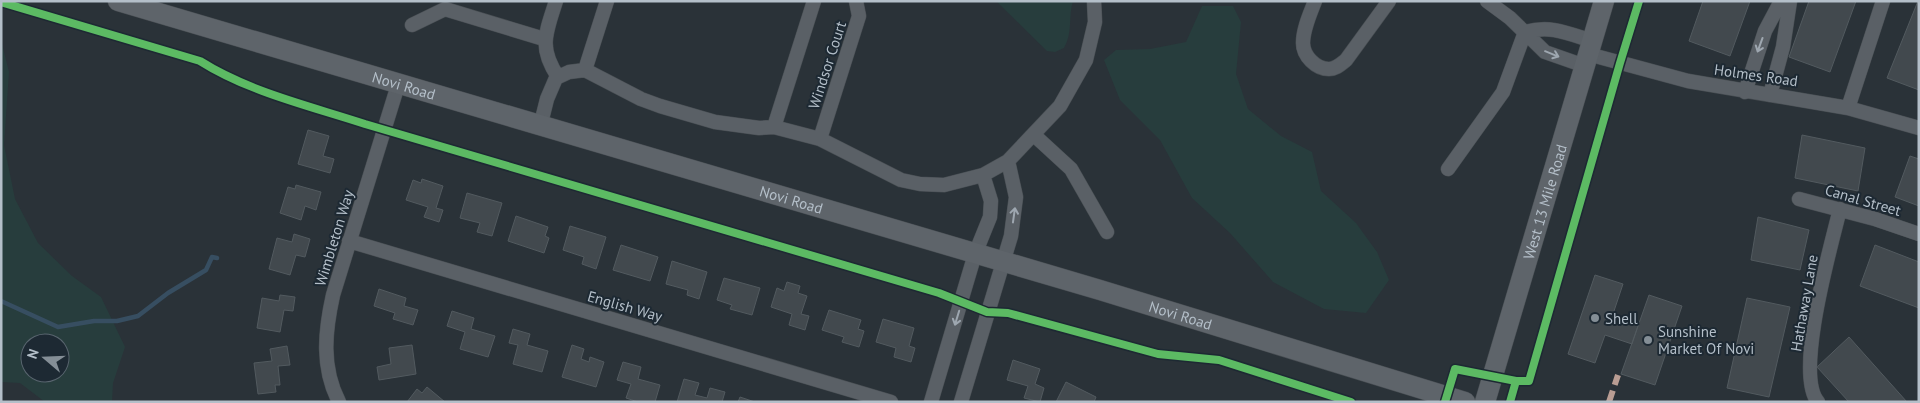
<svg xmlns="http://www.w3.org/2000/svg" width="1920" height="403" font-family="'PT Sans',sans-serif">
  <rect width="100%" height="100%" fill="#2a3238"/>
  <path fill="#273d3d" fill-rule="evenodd" d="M 996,1 L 1073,1 C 1068,17 1073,32 1064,48 L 1055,52 L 1047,51 Z
    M 1202,6 L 1233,6 L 1241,22 L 1236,74 L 1248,109 L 1281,136 L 1312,152 L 1321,191 L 1356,223 L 1377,252 L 1389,280 L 1366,313 L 1324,309 L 1273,282 L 1230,233 L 1192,198 L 1160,140 L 1120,100 L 1104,60 L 1116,50 L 1150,49 L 1186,42 Z
    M 1,40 L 9,72 L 4,145 L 15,199 L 38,243 L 72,276 L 101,297 L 125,347 L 113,383 L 112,402 L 45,402 L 20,383 L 1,382 ZM 30,343 L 60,343 L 60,373 L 30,373 Z"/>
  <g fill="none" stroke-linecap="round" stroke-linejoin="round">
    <path stroke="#374e61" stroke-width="4.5" d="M 1,301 L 58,327 L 94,321 L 117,321 L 138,316 L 168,293 L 206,270 L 212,257 L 217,258"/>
  </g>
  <path fill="#42494e" stroke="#525a5f" d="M 1703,1 L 1750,1 L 1730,56 L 1689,41 Z
    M 1809,1 L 1856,1 L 1830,72 L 1789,57 Z
    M 1918,1 L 1919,1 L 1919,90 L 1887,78 Z
    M 308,130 L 329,136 L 323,156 L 334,159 L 330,173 L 298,164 Z
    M 1802,135 L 1865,148 L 1858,191 L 1795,178 Z
    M 1910,156 L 1919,159 L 1919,206 L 1895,197 Z
    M 422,179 L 443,186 L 436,208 L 443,210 L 439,222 L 424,217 L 428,207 L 406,200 L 413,180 L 421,183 Z
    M 296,185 L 321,192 L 316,210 L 305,206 L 301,220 L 280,213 L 288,187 L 295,189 Z
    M 467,193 L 502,203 L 492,236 L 477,232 L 480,223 L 460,218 Z
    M 516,216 L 548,227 L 545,236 L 549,238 L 544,253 L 508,241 Z
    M 1758,217 L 1809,230 L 1800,270 L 1751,260 Z
    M 570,226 L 606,237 L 596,269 L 582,264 L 584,257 L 563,250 Z
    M 294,234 L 310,239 L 305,257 L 296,255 L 290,275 L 269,269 L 277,238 L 292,242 Z
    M 621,245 L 658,257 L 650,281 L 613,270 Z
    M 1875,245 L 1919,262 L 1919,308 L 1860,286 Z
    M 672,261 L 707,272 L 699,299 L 687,295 L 688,290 L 666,284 Z
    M 1595,275 L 1623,284 L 1613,314 L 1639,323 L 1632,344 L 1605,335 L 1595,363 L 1568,354 Z
    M 724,278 L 760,288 L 752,315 L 730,309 L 732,305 L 717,300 Z
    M 787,282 L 800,286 L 798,293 L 807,296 L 801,314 L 809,316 L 805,330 L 789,325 L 792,314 L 771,307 L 777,288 L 784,291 Z
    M 379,289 L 406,298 L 404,306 L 418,310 L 413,325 L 393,319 L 395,313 L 374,306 Z
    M 280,295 L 295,297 L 293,311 L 284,310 L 280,332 L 257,328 L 262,298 L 279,301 Z
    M 1649,295 L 1682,306 L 1655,385 L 1621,374 Z
    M 1747,298 L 1790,307 L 1769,397 L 1727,388 Z
    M 829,310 L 861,320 L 858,329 L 864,331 L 859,347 L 842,342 L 844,337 L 822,330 Z
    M 452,311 L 474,318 L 471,329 L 495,336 L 488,357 L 460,349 L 465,332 L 447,326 Z
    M 883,319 L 914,328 L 909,346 L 915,348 L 911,362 L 894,357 L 896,348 L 876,342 Z
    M 513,329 L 530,334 L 527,345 L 548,351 L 542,372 L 513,364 L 518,345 L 509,343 Z
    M 1849,337 L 1907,402 L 1849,402 L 1817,367 Z
    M 412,345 L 416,374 L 379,380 L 377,367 L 391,364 L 389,348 Z
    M 572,345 L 584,349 L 581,359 L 589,362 L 590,357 L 604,362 L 596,387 L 562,377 Z
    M 287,346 L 290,365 L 278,366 L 280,385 L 275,385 L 276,392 L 258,394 L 254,363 L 272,361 L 270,349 Z
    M 1013,360 L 1040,369 L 1035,384 L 1044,388 L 1040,402 L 1024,398 L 1028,386 L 1007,380 Z
    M 623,362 L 641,367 L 638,379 L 660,385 L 655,402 L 638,402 L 626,398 L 631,384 L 617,380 Z
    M 684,379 L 699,383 L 695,395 L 707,398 L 710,388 L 725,392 L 722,402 L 677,402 Z
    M 1066,382 L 1096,397 L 1094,402 L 1056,402 Z
    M 427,387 L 445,402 L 407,402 L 417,389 L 422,393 Z
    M 740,397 L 755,402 L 738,402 Z"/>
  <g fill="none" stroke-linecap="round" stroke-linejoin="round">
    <defs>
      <path id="street" d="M 556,1 C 546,33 538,47 558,77
        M 1315,1 C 1310,14 1303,29 1303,43 C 1303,56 1316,69 1329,69 C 1336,69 1341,64 1346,60 L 1389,1
        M 1487,1 L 1510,18 L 1545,52 L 1585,66
        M 412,25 L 445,9 L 544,39
        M 1525,32 C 1551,25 1567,33 1592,41
        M 1588,54 L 1688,81 L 1848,108 L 1919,128
        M 585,70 L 607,1
        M 1745,92 L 1765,31 L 1781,1
        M 1770,95 L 1783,47 L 1790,1
        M 1848,108 L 1883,1
        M 540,127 L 547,99 L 556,78 L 569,72 L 585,70 L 641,99 L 660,106 L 715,122 L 759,128 L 774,127 L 820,139 L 901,180 L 920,184 L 944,185 L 983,175 L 1008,161 L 1060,106 L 1086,60 L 1095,22 L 1094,1
        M 774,127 L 814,1
        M 1034,135 L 1071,169 L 1107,232
        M 820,139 L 859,16 L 856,1
        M 1448,169 L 1503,92 L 1525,32
        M 1799,199 L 1875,219 L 1919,234
        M 349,241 L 891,402
        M 339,402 C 321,367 325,331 333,295 L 398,85
        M 931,402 L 975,254 L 990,217 L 991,201 L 983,175
        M 961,402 L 1011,236 L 1016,197 L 1008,161
        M 1818,402 C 1794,374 1831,246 1840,209"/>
      <g id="secondary">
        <path id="s1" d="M 118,1 L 1100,290 L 1465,402"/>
        <path id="s2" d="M 1485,402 L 1604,1"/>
      </g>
    </defs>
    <use href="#street" stroke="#484e53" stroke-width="15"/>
    <use href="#secondary" stroke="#484e53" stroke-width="21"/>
    <use href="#street" stroke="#5a6066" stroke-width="14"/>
    <use href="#secondary" stroke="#5e646a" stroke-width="20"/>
    <path stroke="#b99d93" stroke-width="6" stroke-dasharray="12 6" stroke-linecap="butt" d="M 1609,402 L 1618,375"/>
    <defs>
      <path id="cycleway" d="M 1,2 L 200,61 C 249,92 310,106 365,124 L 939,293 L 987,312 L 1008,313 L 1158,354 L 1219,360 L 1351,402
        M 1516,381 L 1529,381 L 1620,63 L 1639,1
        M 1445,402 L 1455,369 L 1516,381 L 1510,402"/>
    </defs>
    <use href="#cycleway" stroke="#1d2933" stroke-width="11"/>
    <use href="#cycleway" stroke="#5cba63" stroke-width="8"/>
  </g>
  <defs><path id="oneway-shaft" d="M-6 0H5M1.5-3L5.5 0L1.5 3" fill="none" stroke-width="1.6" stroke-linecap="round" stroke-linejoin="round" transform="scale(1.25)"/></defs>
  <g stroke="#9ea7b0">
    <use href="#oneway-shaft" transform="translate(1760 45) rotate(110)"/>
    <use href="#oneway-shaft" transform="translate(1552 54) rotate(22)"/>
    <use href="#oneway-shaft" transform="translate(1014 215) rotate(-82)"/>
    <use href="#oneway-shaft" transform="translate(957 318) rotate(107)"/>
  </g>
  <g fill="#848e96" stroke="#1d2933" stroke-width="2">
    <circle cx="1595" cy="318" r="5"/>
    <circle cx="1648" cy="340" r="5"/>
  </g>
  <g text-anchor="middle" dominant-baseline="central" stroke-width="4" stroke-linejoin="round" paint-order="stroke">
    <g font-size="15" fill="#b4bfc9" stroke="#1d2933">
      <text transform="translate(827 65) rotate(-72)">Windsor Court</text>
      <text transform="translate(1756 75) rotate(8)">Holmes Road</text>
      <text stroke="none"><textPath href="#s1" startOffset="298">Novi Road</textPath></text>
      <text stroke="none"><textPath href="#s1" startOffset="702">Novi Road</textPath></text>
      <text transform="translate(1863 200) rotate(16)">Canal Street</text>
      <text stroke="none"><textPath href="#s2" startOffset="209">West 13 Mile Road</textPath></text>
      <text transform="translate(334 238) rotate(-73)">Wimbleton Way</text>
      <text transform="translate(1804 303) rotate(-80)">Hathaway Lane</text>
      <text transform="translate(625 306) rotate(16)">English Way</text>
      <text stroke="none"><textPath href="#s1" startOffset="1108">Novi Road</textPath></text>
    </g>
    <g font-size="15" fill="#b4bfc9" stroke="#1d2933" text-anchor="start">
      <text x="1605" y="318">Shell</text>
      <text x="1658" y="331">Sunshine<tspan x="1658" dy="17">Market Of Novi</tspan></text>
    </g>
  </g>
  <rect width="1920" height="403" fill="none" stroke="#b4bfc9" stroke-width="5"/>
  <g transform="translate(45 358) rotate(289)"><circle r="24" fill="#1d2933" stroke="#59656f"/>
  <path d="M0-4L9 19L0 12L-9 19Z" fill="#848e96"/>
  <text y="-8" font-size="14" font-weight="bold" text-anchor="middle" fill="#b4bfc9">N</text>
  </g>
</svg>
